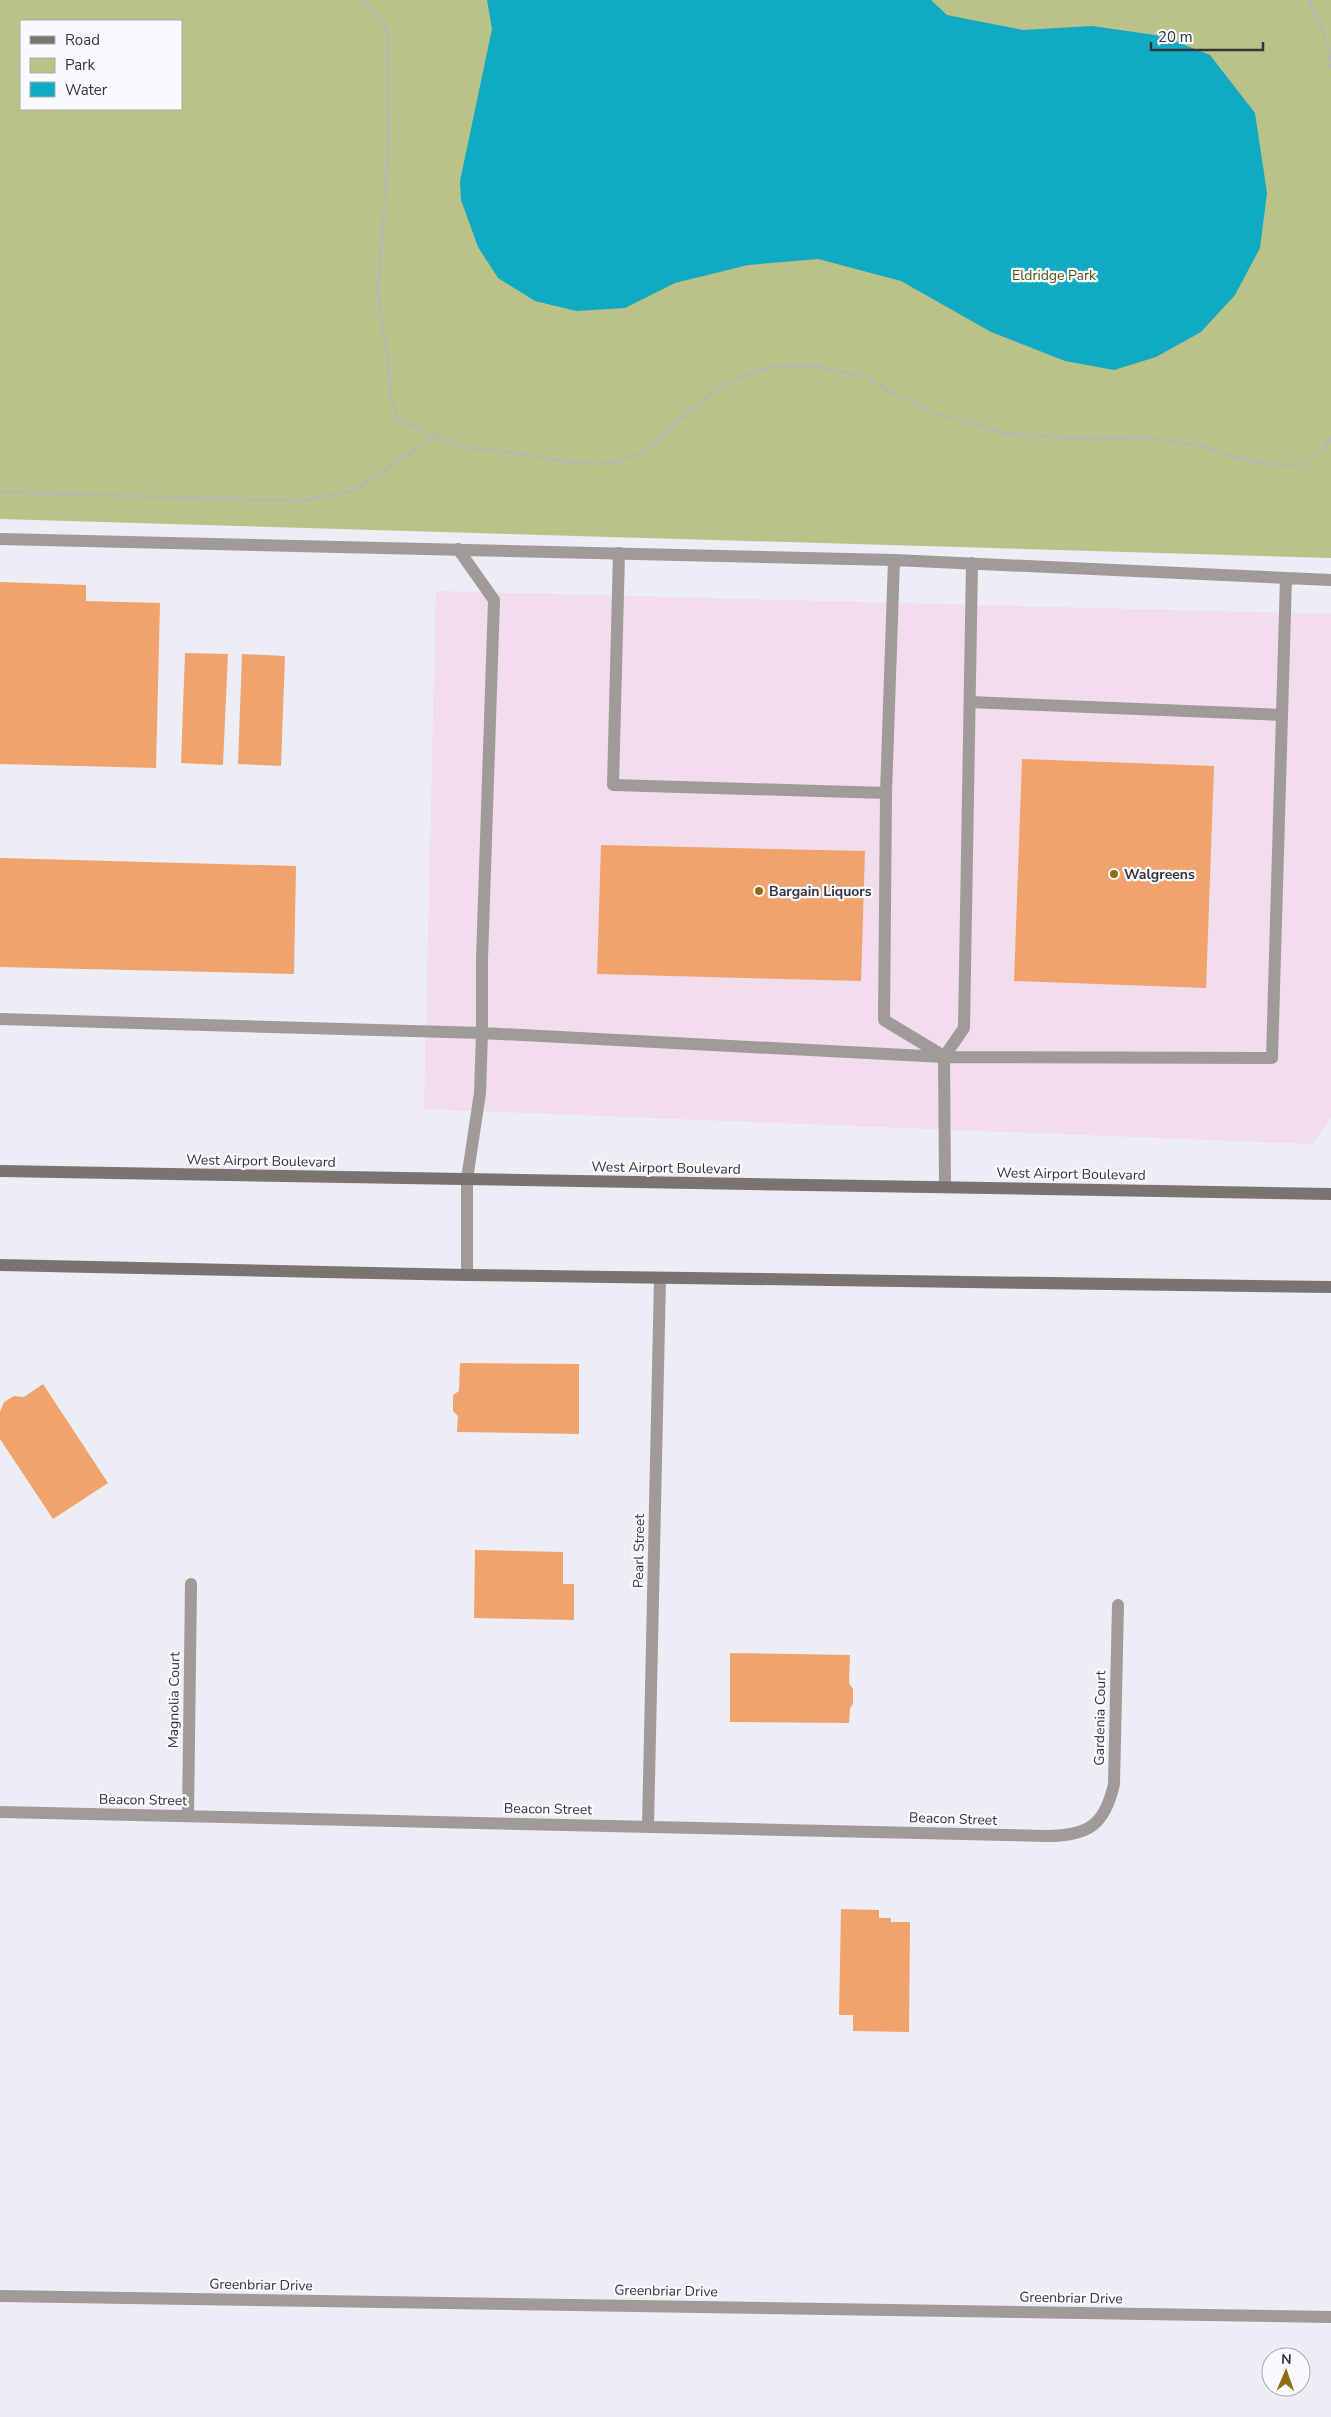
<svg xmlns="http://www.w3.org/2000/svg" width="1331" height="2417" font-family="'Nunito Sans',sans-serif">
  <rect width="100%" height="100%" fill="#ecedf5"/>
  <path fill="#f1ddec" d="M 436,591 L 1331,614 L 1331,1117 L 1313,1144 L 424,1109 Z"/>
  <path fill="#bac287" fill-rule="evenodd" d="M 0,0 L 1331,0 L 1331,558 L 0,519 ZM 21,21 L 181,21 L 181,109 L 21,109 Z"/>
  <path fill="#11aac3" d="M 487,0 L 931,0 L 947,15 L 1023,30 L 1092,26 L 1162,36 L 1210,55 L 1255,113 L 1267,193 L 1260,248 L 1235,295 L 1201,332 L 1156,357 L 1114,370 L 1065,361 L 991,332 L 901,281 L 818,259 L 748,265 L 675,283 L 625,308 L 576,311 L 535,301 L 498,278 L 478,247 L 461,200 L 460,181 L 492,29 Z"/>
  <path fill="#f0a36c" d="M 0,582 L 86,585 L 86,601 L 160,603 L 156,768 L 0,764 Z
    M 185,653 L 228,654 L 223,765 L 181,763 Z
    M 242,654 L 285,656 L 281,766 L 238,764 Z
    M 1022,759 L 1214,766 L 1206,988 L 1014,981 Z
    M 601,845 L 865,851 L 861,981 L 597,974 Z
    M 0,858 L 296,866 L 294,974 L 0,967 Z
    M 460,1363 L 579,1364 L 579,1434 L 457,1432 L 458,1416 L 453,1411 L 453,1395 L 459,1391 Z
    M 43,1384 L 108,1483 L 53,1519 L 0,1439 L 0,1412 L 4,1402 L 14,1396 L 24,1397 Z
    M 475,1550 L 563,1552 L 563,1584 L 574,1584 L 574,1620 L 474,1618 Z
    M 730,1653 L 850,1655 L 849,1683 L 853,1689 L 853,1704 L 850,1708 L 849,1723 L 730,1722 Z
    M 841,1909 L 879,1910 L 879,1918 L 891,1918 L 891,1922 L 910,1922 L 909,2032 L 853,2031 L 853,2015 L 839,2015 Z"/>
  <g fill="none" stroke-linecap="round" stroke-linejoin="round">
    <path stroke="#b4b5bb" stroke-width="3" stroke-dasharray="5 2.5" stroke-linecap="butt" d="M 363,0 L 387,27 L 389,141 L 378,292 L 388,363 L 390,393 L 397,418 L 423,432 L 466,448 L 491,449 L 568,462 L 597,464 L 622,461 L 648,450 L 677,422 L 721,385 L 745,375 L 777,366 L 812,366 L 868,377 L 883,388 L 936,414 L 1008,434 L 1086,439 L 1146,437 L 1206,447 L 1237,458 L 1264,464 L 1300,465 L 1324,450 L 1331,438
      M 1309,0 L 1328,44 L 1331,68
      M 0,492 L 303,501 L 355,490 L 434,437"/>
    <path stroke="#9e9b98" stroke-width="12" d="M 0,539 L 894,560 L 1286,578
      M 619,553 L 613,785 L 886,793 L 884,1020 L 942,1055
      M 970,702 L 1282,715
      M 886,793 L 894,560
      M 0,1019 L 482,1033 L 482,959 L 494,600 L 458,549
      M 945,1187 L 944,1057 L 964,1028 L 972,563
      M 467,1275 L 467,1179 L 480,1093 L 482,1033 L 944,1057 L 1272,1058 L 1286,578 L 1331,580"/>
    <path stroke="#9e9b98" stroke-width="12" d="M 0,1812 L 1047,1836 C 1088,1836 1105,1825 1114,1784 L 1118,1605
      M 188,1816 L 191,1584
      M 648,1826 L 660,1278
      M 0,2296 L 1331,2317"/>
    <path stroke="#787470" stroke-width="12" d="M 0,1171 L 1331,1194
      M 0,1265 L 467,1275 L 1331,1287"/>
  </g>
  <g fill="#906d12" stroke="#fafafe" stroke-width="2">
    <circle cx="1114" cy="874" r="5"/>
    <circle cx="759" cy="891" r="5"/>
  </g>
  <g text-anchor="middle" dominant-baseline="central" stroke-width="4.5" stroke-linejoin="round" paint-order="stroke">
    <g font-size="14" fill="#505511" stroke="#fafafe">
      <text x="1054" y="275">Eldridge Park</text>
    </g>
    <g font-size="14" font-weight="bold" fill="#353538" stroke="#fafafe" text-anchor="start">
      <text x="1124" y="874">Walgreens</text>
      <text x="769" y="891">Bargain Liquors</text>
    </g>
    <g font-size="14" fill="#353538" stroke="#fafafe">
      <text transform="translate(261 1161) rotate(1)">West Airport Boulevard</text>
      <text transform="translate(666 1168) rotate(1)">West Airport Boulevard</text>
      <text transform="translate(1071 1174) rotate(1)">West Airport Boulevard</text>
      <text transform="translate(639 1551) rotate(-89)">Pearl Street</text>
      <text transform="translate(174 1700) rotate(-89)">Magnolia Court</text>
      <text transform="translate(1100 1718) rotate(-89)">Gardenia Court</text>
      <text transform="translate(143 1800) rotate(1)">Beacon Street</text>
      <text transform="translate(548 1809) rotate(1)">Beacon Street</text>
      <text transform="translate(953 1819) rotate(2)">Beacon Street</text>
      <text transform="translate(261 2285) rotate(1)">Greenbriar Drive</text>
      <text transform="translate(666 2291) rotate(1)">Greenbriar Drive</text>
      <text transform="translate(1071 2298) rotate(1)">Greenbriar Drive</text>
    </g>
  </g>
  <rect x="20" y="20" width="162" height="90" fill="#fafafe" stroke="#ababaf"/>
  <rect x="30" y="36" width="25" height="8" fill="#787470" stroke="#ababaf"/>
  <text x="65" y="45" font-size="15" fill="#353538">Road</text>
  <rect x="30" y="58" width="25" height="15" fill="#bac287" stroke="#ababaf"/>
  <text x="65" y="70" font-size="15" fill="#353538">Park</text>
  <rect x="30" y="82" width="25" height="15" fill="#11aac3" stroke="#ababaf"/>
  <text x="65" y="95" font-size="15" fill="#353538">Water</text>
  <g transform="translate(1286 2372) rotate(2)"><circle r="24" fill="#fafafe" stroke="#ababaf"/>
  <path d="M0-4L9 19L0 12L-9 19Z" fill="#906d12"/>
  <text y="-8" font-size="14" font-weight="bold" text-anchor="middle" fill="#353538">N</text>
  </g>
  <path d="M1151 42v8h112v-8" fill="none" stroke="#353538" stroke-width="2.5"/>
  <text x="1158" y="42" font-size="15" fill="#353538" stroke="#fafafe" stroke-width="4" paint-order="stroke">20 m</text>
</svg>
